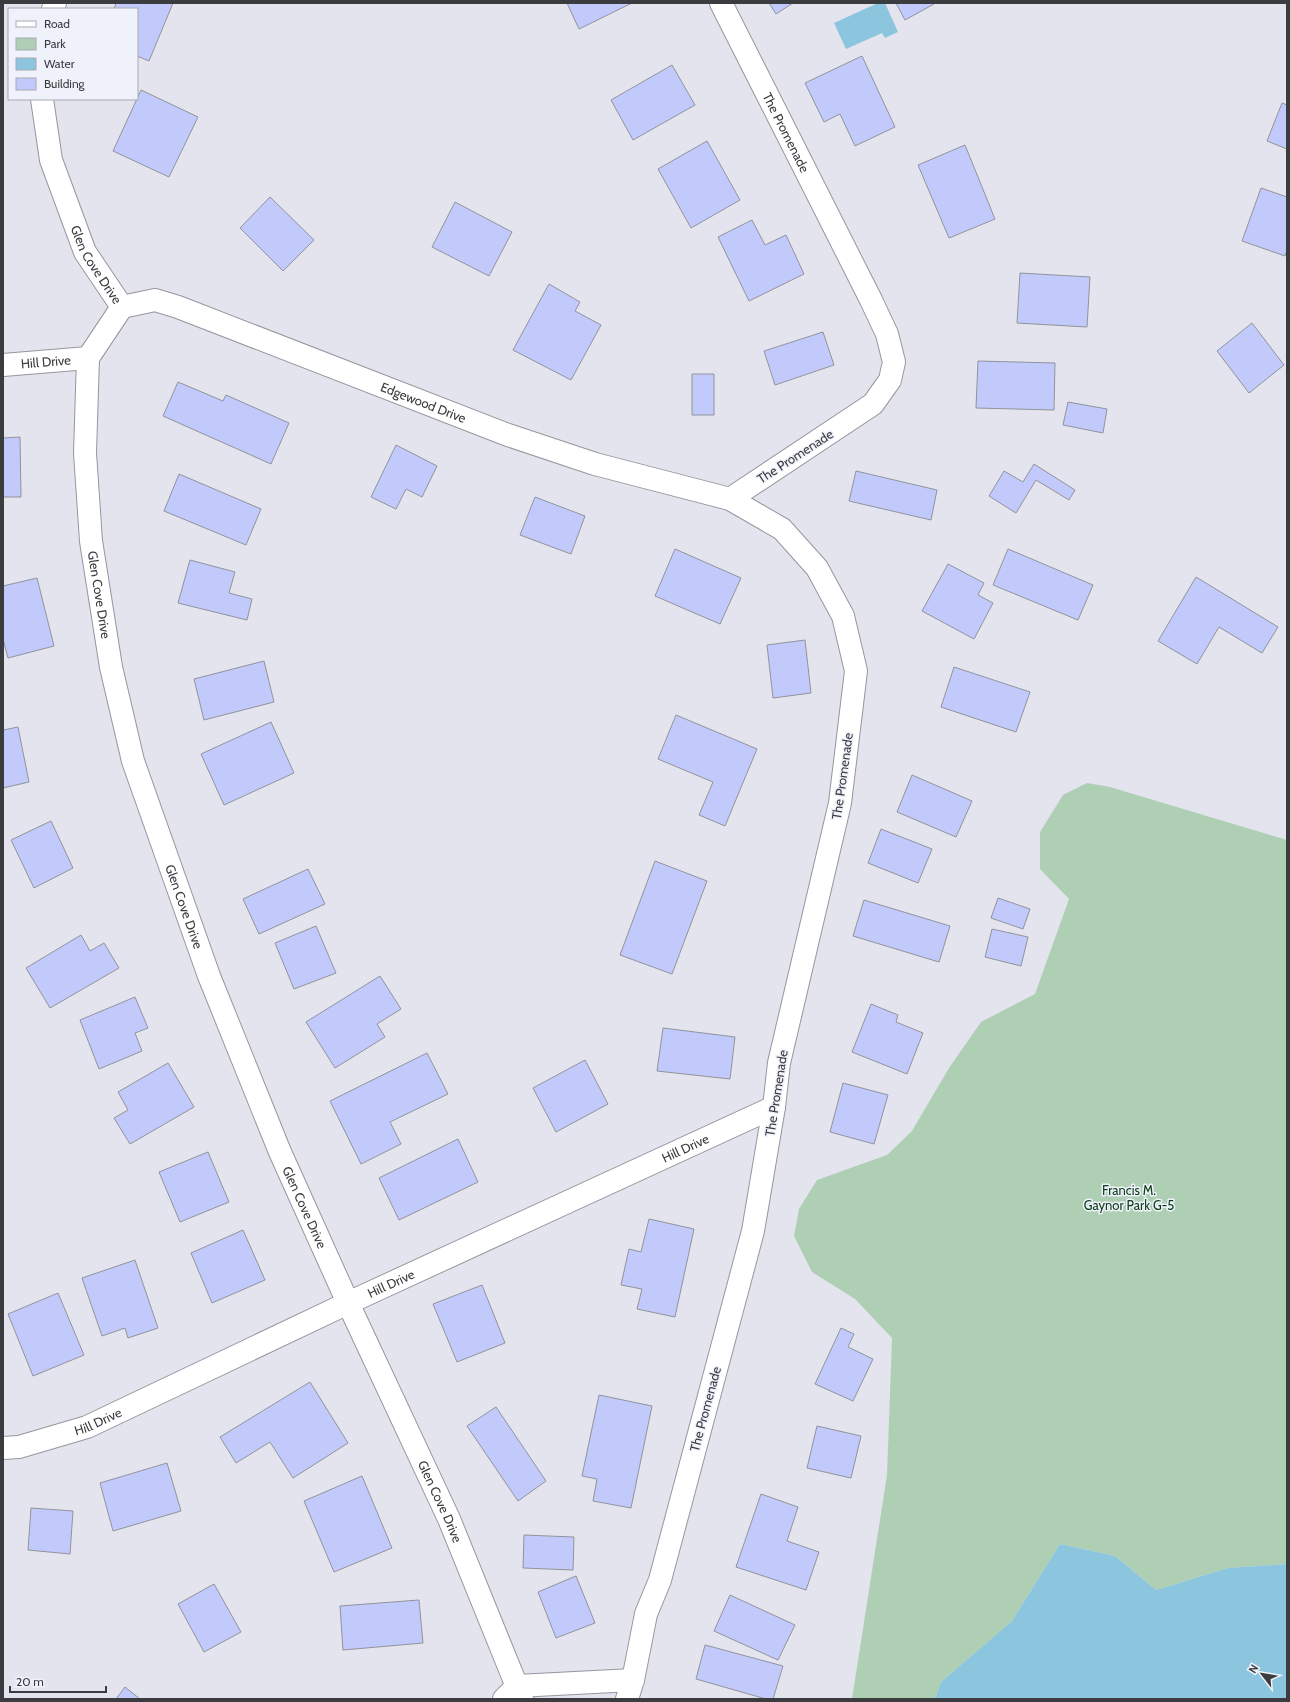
<svg xmlns="http://www.w3.org/2000/svg" width="1290" height="1702" font-family="Cabin,sans-serif">
  <rect width="100%" height="100%" fill="#e3e4ee"/>
  <path fill="#afcfb4" d="M 1087,783 L 1110,787 L 1287,840 L 1287,1564 L 1228,1568 L 1156,1590 L 1115,1556 L 1060,1544 L 1012,1621 L 941,1682 L 935,1699 L 852,1699 L 887,1475 L 892,1338 L 855,1299 L 812,1272 L 794,1236 L 799,1209 L 817,1180 L 887,1155 L 912,1131 L 949,1068 L 981,1022 L 1035,994 L 1069,899 L 1040,869 L 1040,832 L 1063,795 Z"/>
  <path fill="#8bc5de" d="M 878,3 L 885,3 L 898,32 L 885,38 L 882,33 L 846,49 L 834,23 Z
    M 1060,1544 L 1115,1556 L 1156,1590 L 1228,1568 L 1287,1564 L 1287,1699 L 935,1699 L 941,1682 L 1012,1621 Z"/>
  <path fill="#c2cafb" stroke="#91939b" d="M 116,3 L 173,3 L 149,61 L 137,56 L 137,9 L 114,9 Z
    M 567,3 L 632,3 L 579,29 Z
    M 769,3 L 793,3 L 776,14 Z
    M 896,3 L 934,3 L 934,4 L 905,20 Z
    M 862,56 L 895,127 L 855,146 L 840,114 L 824,122 L 805,83 Z
    M 672,65 L 695,105 L 633,140 L 611,100 Z
    M 141,90 L 198,117 L 169,177 L 113,151 Z
    M 1282,103 L 1287,105 L 1287,149 L 1267,141 Z
    M 707,141 L 740,200 L 691,228 L 658,169 Z
    M 965,145 L 995,219 L 949,238 L 918,165 Z
    M 1261,188 L 1287,197 L 1287,250 L 1285,256 L 1242,241 Z
    M 270,197 L 314,240 L 283,271 L 240,228 Z
    M 455,202 L 512,232 L 489,276 L 432,247 Z
    M 752,220 L 765,245 L 786,235 L 804,274 L 749,301 L 718,237 Z
    M 1020,273 L 1090,277 L 1087,327 L 1017,323 Z
    M 549,284 L 580,302 L 575,311 L 601,325 L 571,380 L 513,350 Z
    M 1252,323 L 1284,365 L 1249,393 L 1217,351 Z
    M 823,332 L 834,365 L 775,385 L 764,351 Z
    M 978,361 L 1055,363 L 1054,410 L 976,408 Z
    M 692,374 L 714,374 L 714,415 L 692,415 Z
    M 178,382 L 223,401 L 226,395 L 289,423 L 271,464 L 163,416 Z
    M 1068,402 L 1107,409 L 1103,433 L 1063,425 Z
    M 20,437 L 21,497 L 3,497 L 3,438 Z
    M 396,445 L 437,466 L 422,497 L 406,489 L 396,509 L 371,497 Z
    M 1034,464 L 1075,490 L 1069,500 L 1036,480 L 1016,513 L 989,496 L 1004,471 L 1023,482 Z
    M 856,471 L 937,490 L 931,520 L 849,501 Z
    M 179,474 L 261,509 L 246,545 L 164,511 Z
    M 535,497 L 585,516 L 571,554 L 520,535 Z
    M 675,549 L 741,578 L 720,624 L 655,596 Z
    M 1008,549 L 1093,585 L 1078,620 L 993,585 Z
    M 190,560 L 235,572 L 229,593 L 252,599 L 247,620 L 178,603 Z
    M 948,564 L 984,583 L 978,595 L 993,603 L 974,639 L 922,611 Z
    M 1196,577 L 1278,627 L 1262,653 L 1219,627 L 1197,664 L 1158,641 Z
    M 37,578 L 54,646 L 8,658 L 3,639 L 3,586 Z
    M 805,640 L 811,693 L 773,698 L 767,645 Z
    M 264,661 L 274,702 L 204,720 L 194,679 Z
    M 954,667 L 1030,692 L 1016,732 L 941,707 Z
    M 676,715 L 757,749 L 725,826 L 699,815 L 713,782 L 658,759 Z
    M 271,722 L 294,773 L 224,805 L 201,754 Z
    M 18,727 L 29,782 L 3,788 L 3,730 Z
    M 912,775 L 972,801 L 956,837 L 897,812 Z
    M 51,821 L 73,868 L 34,888 L 11,840 Z
    M 881,829 L 932,849 L 918,883 L 868,863 Z
    M 655,861 L 707,881 L 672,974 L 620,955 Z
    M 308,869 L 325,904 L 259,934 L 243,899 Z
    M 998,898 L 1030,909 L 1023,929 L 991,918 Z
    M 864,900 L 950,926 L 939,962 L 853,936 Z
    M 316,926 L 336,973 L 294,989 L 275,943 Z
    M 992,929 L 1028,937 L 1021,966 L 985,957 Z
    M 81,935 L 90,951 L 104,943 L 119,968 L 50,1008 L 26,968 Z
    M 380,976 L 401,1009 L 377,1024 L 385,1037 L 335,1068 L 306,1022 Z
    M 135,997 L 148,1028 L 135,1033 L 142,1051 L 99,1069 L 80,1020 Z
    M 871,1004 L 898,1015 L 896,1022 L 923,1033 L 907,1074 L 852,1052 Z
    M 663,1028 L 735,1037 L 730,1079 L 657,1071 Z
    M 427,1053 L 448,1094 L 390,1122 L 401,1144 L 361,1164 L 330,1101 Z
    M 585,1060 L 608,1104 L 556,1132 L 533,1088 Z
    M 168,1063 L 194,1107 L 130,1144 L 114,1118 L 128,1110 L 118,1092 Z
    M 843,1083 L 888,1095 L 874,1144 L 830,1132 Z
    M 458,1139 L 478,1182 L 399,1220 L 379,1178 Z
    M 208,1152 L 229,1202 L 180,1222 L 159,1172 Z
    M 649,1219 L 694,1229 L 675,1317 L 637,1309 L 642,1289 L 621,1285 L 629,1249 L 641,1252 Z
    M 243,1230 L 265,1280 L 212,1303 L 191,1253 Z
    M 135,1260 L 158,1328 L 128,1338 L 125,1328 L 102,1336 L 82,1278 Z
    M 482,1285 L 505,1343 L 457,1362 L 433,1304 Z
    M 58,1293 L 84,1355 L 33,1376 L 8,1314 Z
    M 841,1328 L 854,1334 L 848,1347 L 873,1359 L 853,1401 L 815,1384 Z
    M 310,1382 L 348,1443 L 293,1478 L 270,1442 L 236,1463 L 220,1437 Z
    M 599,1395 L 652,1406 L 631,1508 L 593,1501 L 597,1479 L 582,1476 Z
    M 496,1407 L 546,1481 L 518,1501 L 467,1426 Z
    M 817,1426 L 861,1436 L 851,1478 L 807,1468 Z
    M 167,1463 L 181,1511 L 113,1531 L 100,1483 Z
    M 362,1476 L 392,1548 L 334,1572 L 304,1501 Z
    M 761,1494 L 798,1507 L 787,1541 L 819,1552 L 806,1590 L 736,1567 Z
    M 31,1508 L 73,1511 L 70,1554 L 28,1550 Z
    M 524,1535 L 574,1537 L 573,1570 L 523,1568 Z
    M 576,1576 L 595,1623 L 556,1638 L 538,1592 Z
    M 214,1584 L 241,1632 L 204,1652 L 178,1604 Z
    M 730,1595 L 795,1625 L 778,1660 L 714,1631 Z
    M 419,1600 L 423,1643 L 343,1650 L 340,1606 Z
    M 705,1645 L 783,1666 L 773,1699 L 766,1699 L 696,1679 Z
    M 125,1687 L 140,1699 L 116,1699 Z"/>
  <g fill="none" stroke-linecap="round" stroke-linejoin="round">
    <defs>
      <g id="minor">
        <path id="s1" d="M 721,3 L 871,300 L 887,334 L 894,362 L 890,380 L 873,404 L 730,499"/>
        <path d="M 53,9 L 55,3"/>
        <path id="s2" d="M 42,99 L 51,160 L 85,252 L 122,307"/>
        <path id="s3" d="M 122,307 L 155,300 L 178,307 L 508,435 L 595,464 L 730,499 L 782,529 L 817,568 L 843,616 L 856,671 L 840,803 L 779,1063 L 774,1107 L 753,1231 L 660,1580 L 646,1614 L 633,1680 L 627,1699"/>
        <path id="s4" d="M 122,307 L 88,358 L 85,453 L 91,541 L 111,667 L 133,761 L 209,976 L 280,1152 L 348,1303 L 449,1519 L 522,1699"/>
        <path id="s5" d="M 3,365 L 88,358"/>
        <path id="s6" d="M 3,1448 L 19,1447 L 87,1427 L 348,1303 L 774,1107"/>
        <path d="M 504,1699 L 517,1686 L 633,1680"/>
      </g>
    </defs>
    <use href="#minor" stroke="#95979f" stroke-width="24"/>
    <use href="#minor" stroke="#fff" stroke-width="22"/>
  </g>
  <g text-anchor="middle" dominant-baseline="central" stroke-width="3" stroke-linejoin="round" paint-order="stroke">
    <g font-size="13" fill="#3b3c3f" stroke="#f0f2fb">
      <text stroke="none"><textPath href="#s1" startOffset="145">The Promenade</textPath></text>
      <text stroke="none"><textPath href="#s2" startOffset="176">Glen Cove Drive</textPath></text>
      <text stroke="none"><textPath href="#s5" startOffset="43">Hill Drive</textPath></text>
      <text stroke="none"><textPath href="#s3" startOffset="321">Edgewood Drive</textPath></text>
      <text transform="translate(795 456) rotate(-33)">The Promenade</text>
      <text stroke="none"><textPath href="#s4" startOffset="299">Glen Cove Drive</textPath></text>
      <text transform="translate(842 776) rotate(-82)">The Promenade</text>
      <text stroke="none"><textPath href="#s4" startOffset="623">Glen Cove Drive</textPath></text>
      <text transform="translate(776 1093) rotate(-81)">The Promenade</text>
      <text stroke="none"><textPath href="#s6" startOffset="747">Hill Drive</textPath></text>
      <text stroke="none"><textPath href="#s4" startOffset="947">Glen Cove Drive</textPath></text>
      <text stroke="none"><textPath href="#s6" startOffset="423">Hill Drive</textPath></text>
      <text transform="translate(705 1409) rotate(-75)">The Promenade</text>
      <text stroke="none"><textPath href="#s6" startOffset="99">Hill Drive</textPath></text>
      <text stroke="none"><textPath href="#s4" startOffset="1271">Glen Cove Drive</textPath></text>
    </g>
    <g font-size="13" fill="#0a3c19" stroke="#f0f2fb">
      <text x="1129" y="1190">Francis M.<tspan x="1129" dy="15">Gaynor Park G-5</tspan></text>
    </g>
  </g>
  <rect width="1290" height="1702" fill="none" stroke="#3b3c3f" stroke-width="8"/>
  <rect x="8" y="8" width="130" height="92" fill="#f0f2fb" stroke="#a8a9b0"/>
  <rect x="16" y="21" width="20" height="6" fill="#ffffff" stroke="#a8a9b0"/>
  <text x="44" y="28" font-size="12" fill="#3b3c3f">Road</text>
  <rect x="16" y="38" width="20" height="12" fill="#afcfb4" stroke="#a8a9b0"/>
  <text x="44" y="48" font-size="12" fill="#3b3c3f">Park</text>
  <rect x="16" y="58" width="20" height="12" fill="#8bc5de" stroke="#a8a9b0"/>
  <text x="44" y="68" font-size="12" fill="#3b3c3f">Water</text>
  <rect x="16" y="78" width="20" height="12" fill="#c2cafb" stroke="#a8a9b0"/>
  <text x="44" y="88" font-size="12" fill="#3b3c3f">Building</text>
  <g transform="translate(1262 1674) rotate(301)" stroke="#f0f2fb" stroke-width="3" paint-order="stroke">
  <path d="M0-3L7 15L0 10L-7 15Z" fill="#3b3c3f"/>
  <text y="-6" font-size="11" font-weight="bold" text-anchor="middle" fill="#3b3c3f">N</text>
  </g>
  <path d="M10 1686v6h96v-6" fill="none" stroke="#3b3c3f" stroke-width="2"/>
  <text x="16" y="1686" font-size="12" fill="#3b3c3f" stroke="#f0f2fb" stroke-width="3" paint-order="stroke">20 m</text>
</svg>
